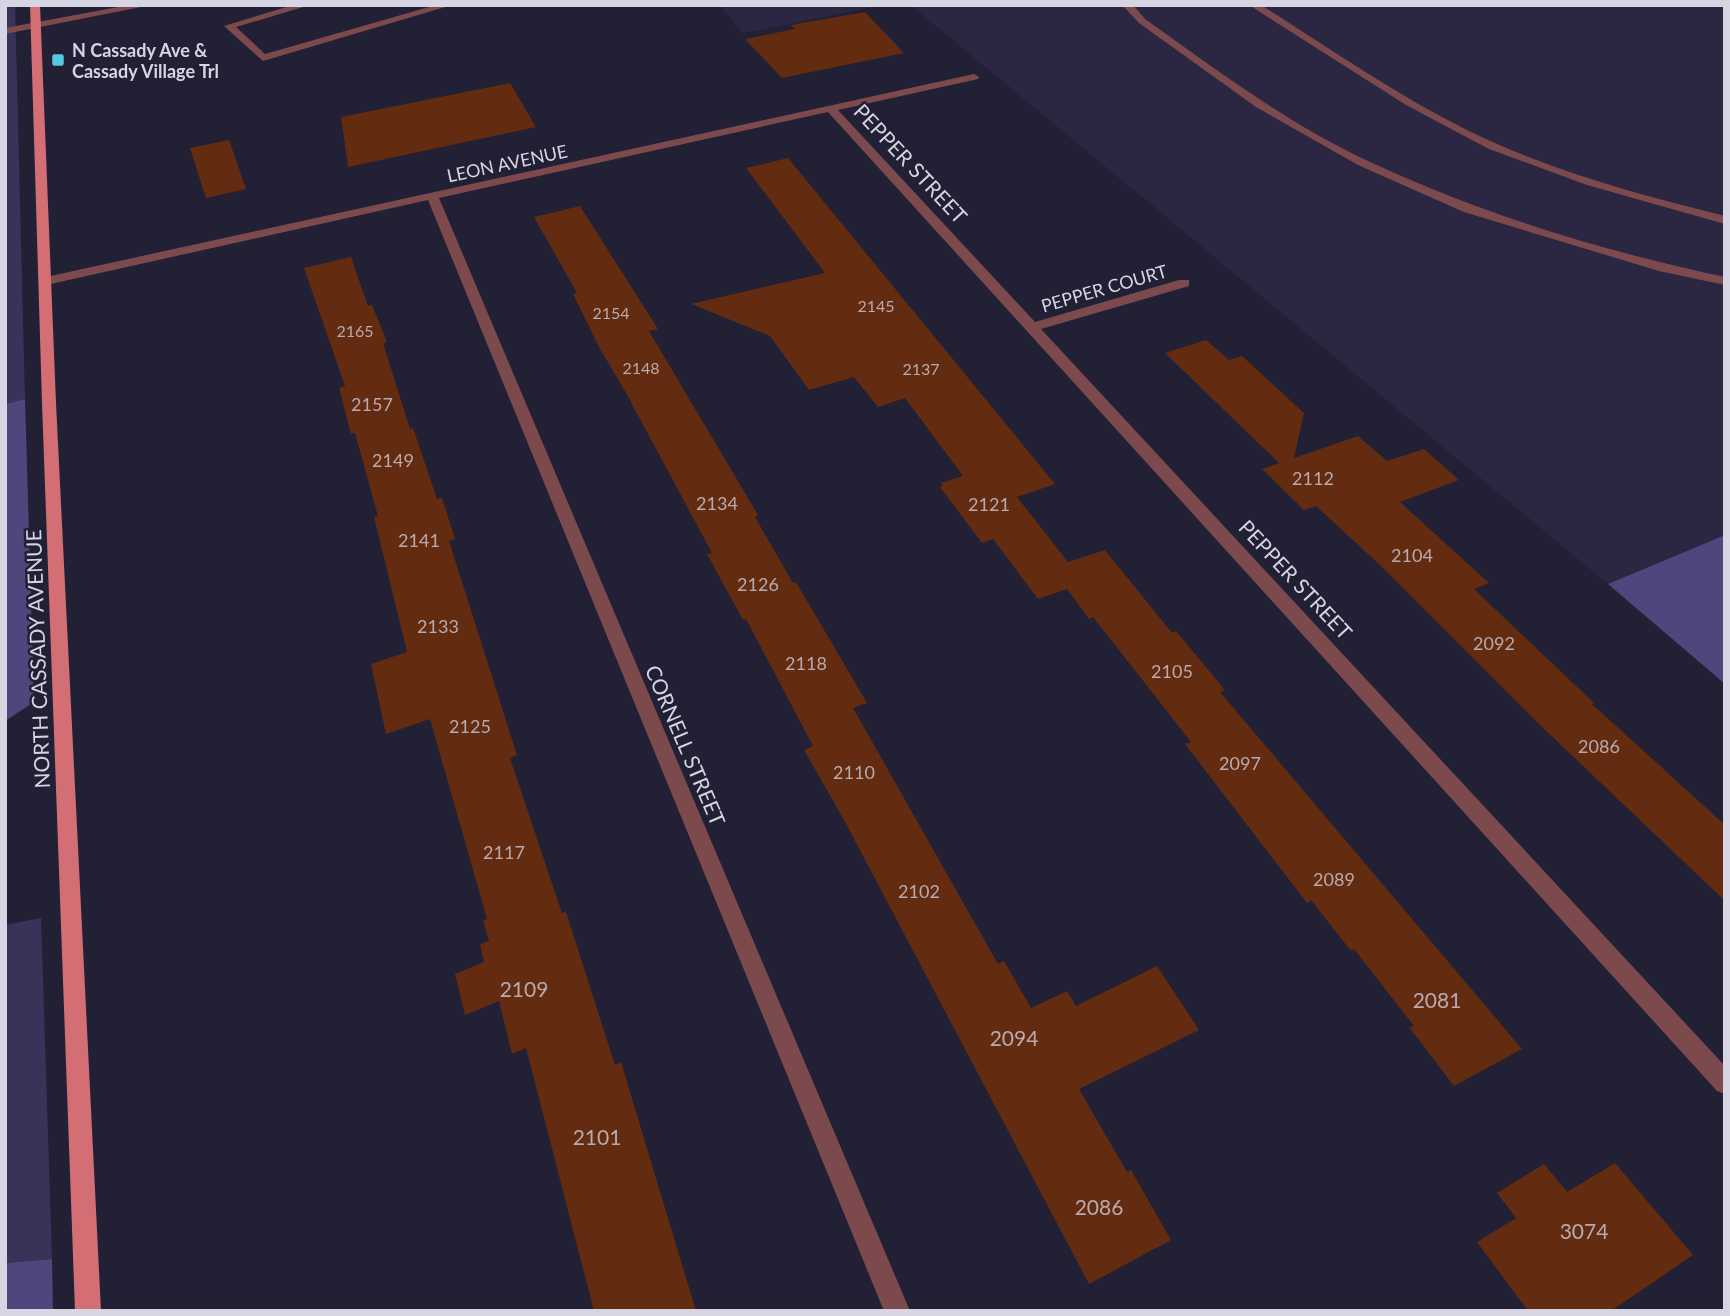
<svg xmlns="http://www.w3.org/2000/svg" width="1730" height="1316" font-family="Lato,sans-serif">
  <rect width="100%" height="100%" fill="#222035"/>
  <path fill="#2b2743" d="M 719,5 L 882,5 L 743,33 Z
    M 911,5 L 1725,5 L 1725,535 L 1608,584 Z"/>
  <path fill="#383359" d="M 5,5 L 15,5 L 25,399 L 5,404 Z
    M 41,918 L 52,1259 L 5,1263 L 5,925 Z"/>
  <path fill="#4e467d" d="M 25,399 L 34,702 L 5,721 L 5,404 Z
    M 1725,535 L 1725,684 L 1608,584 Z
    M 52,1259 L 53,1311 L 5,1311 L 5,1263 Z"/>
  <path fill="#632b10" d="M 865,12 L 904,53 L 782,78 L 745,39 L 795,29 L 791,25 Z
    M 510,83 L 536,127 L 348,167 L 341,117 Z
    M 229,140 L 246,189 L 206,198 L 190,148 Z
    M 788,158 L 1055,484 L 1017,497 L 1068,562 L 1105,550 L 1172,633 L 1176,631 L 1225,690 L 1220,692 L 1522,1049 L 1454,1086 L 1409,1027 L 1414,1026 L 1354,949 L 1351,951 L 1311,900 L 1307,903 L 1185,744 L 1191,742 L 1093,617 L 1089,619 L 1067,589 L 1038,599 L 993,539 L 982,543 L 940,487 L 943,486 L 941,483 L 963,476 L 905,398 L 878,407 L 854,377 L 809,390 L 770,336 L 691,304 L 825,273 L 746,168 Z
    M 580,206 L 658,329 L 649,331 L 758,515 L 755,517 L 793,583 L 796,582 L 867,703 L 853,708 L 998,964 L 1004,961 L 1031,1008 L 1067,991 L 1076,1006 L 1157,966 L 1199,1030 L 1079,1089 L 1127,1172 L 1131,1170 L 1171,1240 L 1089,1284 L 844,820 L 804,750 L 813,746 L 746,619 L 743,620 L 707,554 L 712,553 L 626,393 L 599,347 L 573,294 L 577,293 L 534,217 Z
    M 351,257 L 368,306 L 372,305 L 387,342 L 383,343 L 410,429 L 413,428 L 437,499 L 442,498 L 455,539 L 449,541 L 517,755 L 510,758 L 562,913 L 566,912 L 615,1065 L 621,1062 L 696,1311 L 594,1311 L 526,1048 L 512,1054 L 499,1001 L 465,1015 L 455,974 L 484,962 L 480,944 L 489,941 L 483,920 L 487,919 L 430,719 L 386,734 L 371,664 L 407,652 L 374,517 L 378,516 L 355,433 L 351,434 L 339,388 L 345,386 L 304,268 Z
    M 1206,340 L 1229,360 L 1242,356 L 1304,413 L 1294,458 L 1358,436 L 1387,461 L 1424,449 L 1459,480 L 1400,502 L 1489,583 L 1474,589 L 1594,703 L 1592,704 L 1725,825 L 1725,901 L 1541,726 L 1382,567 L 1316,506 L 1304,510 L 1262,469 L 1279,463 L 1165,353 Z
    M 1615,1163 L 1693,1255 L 1611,1311 L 1528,1311 L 1477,1242 L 1516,1218 L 1497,1193 L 1544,1164 L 1567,1192 Z"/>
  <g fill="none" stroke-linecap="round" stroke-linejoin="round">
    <path fill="#7c4a4d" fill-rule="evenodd" d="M 129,5 L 151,5 L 5,34 L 5,28 Z
      M 293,5 L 310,5 L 236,27 L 265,54 L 436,5 L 452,5 L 263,61 L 224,26 Z
      M 1122,5 L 1133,5 L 1145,19 C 1217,70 1288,124 1368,161 C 1481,214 1603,251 1725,277 L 1725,285 L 1659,271 L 1464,212 L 1358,165 L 1256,107 L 1139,23 Z
      M 1249,5 L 1261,5 C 1329,48 1395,94 1467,130 C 1548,170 1637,194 1725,216 L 1725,224 L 1587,185 L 1489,149 L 1406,105 Z
      M 974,74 L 979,77 L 978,79 L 838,110 L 1035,322 L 1179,280 L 1189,280 L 1189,286 L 1041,329 L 1725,1066 L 1725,1094 L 1717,1091 L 828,112 L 439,198 L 910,1311 L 884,1311 L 428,200 L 46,285 L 40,281 L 46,277 Z"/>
    <path fill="#d46e75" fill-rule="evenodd" d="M 30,5 L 40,5 L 56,403 L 101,1311 L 75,1311 L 42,403 Z"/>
  </g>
  <rect fill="#56c9e0" stroke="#222035" stroke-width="2.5" x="51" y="53" width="14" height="14" rx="3.5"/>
  <g text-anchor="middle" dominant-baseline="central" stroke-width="5" stroke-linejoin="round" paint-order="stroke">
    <g font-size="16" fill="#b9aaae">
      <text x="876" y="305">2145</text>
      <text x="611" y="312">2154</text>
      <text x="355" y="330">2165</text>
      <text x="641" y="367">2148</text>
      <text x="921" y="368">2137</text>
    </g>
    <g font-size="18" font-weight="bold" fill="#d6d5e3" stroke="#222035" text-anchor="start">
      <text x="72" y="50">N Cassady Ave &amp;<tspan x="72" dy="21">Cassady Village Trl</tspan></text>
    </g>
    <g font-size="18" fill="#d6d5e3" stroke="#222035">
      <text transform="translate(507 163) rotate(-12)">LEON AVENUE</text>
      <text transform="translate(1104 288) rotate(-16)">PEPPER COURT</text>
    </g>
    <g font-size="18" fill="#b9aaae">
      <text x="372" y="404">2157</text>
      <text x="393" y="460">2149</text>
      <text x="1313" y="478">2112</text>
      <text x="717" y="503">2134</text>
      <text x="989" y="504">2121</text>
      <text x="419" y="540">2141</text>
      <text x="1412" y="555">2104</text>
      <text x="758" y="584">2126</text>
      <text x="438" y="626">2133</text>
      <text x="1494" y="643">2092</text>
      <text x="806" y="663">2118</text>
      <text x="1172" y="671">2105</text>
      <text x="470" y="726">2125</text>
      <text x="1599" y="746">2086</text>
      <text x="1240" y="763">2097</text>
      <text x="854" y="772">2110</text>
      <text x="504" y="852">2117</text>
      <text x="1334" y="879">2089</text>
      <text x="919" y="891">2102</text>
    </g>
    <g font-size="21" fill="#d6d5e3" stroke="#222035">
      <text transform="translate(911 163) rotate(47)">PEPPER STREET</text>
      <text transform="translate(1296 579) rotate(47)">PEPPER STREET</text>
      <text transform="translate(37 659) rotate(-92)">NORTH CASSADY AVENUE</text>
      <text transform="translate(686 745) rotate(67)">CORNELL STREET</text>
    </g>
    <g font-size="21" fill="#b9aaae">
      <text x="524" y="988">2109</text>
      <text x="1437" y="999">2081</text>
      <text x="1014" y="1037">2094</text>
      <text x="597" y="1136">2101</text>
      <text x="1099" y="1206">2086</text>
      <text x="1584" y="1230">3074</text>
    </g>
  </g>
  <rect width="1730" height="1316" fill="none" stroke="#d6d5e3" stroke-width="14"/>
</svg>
